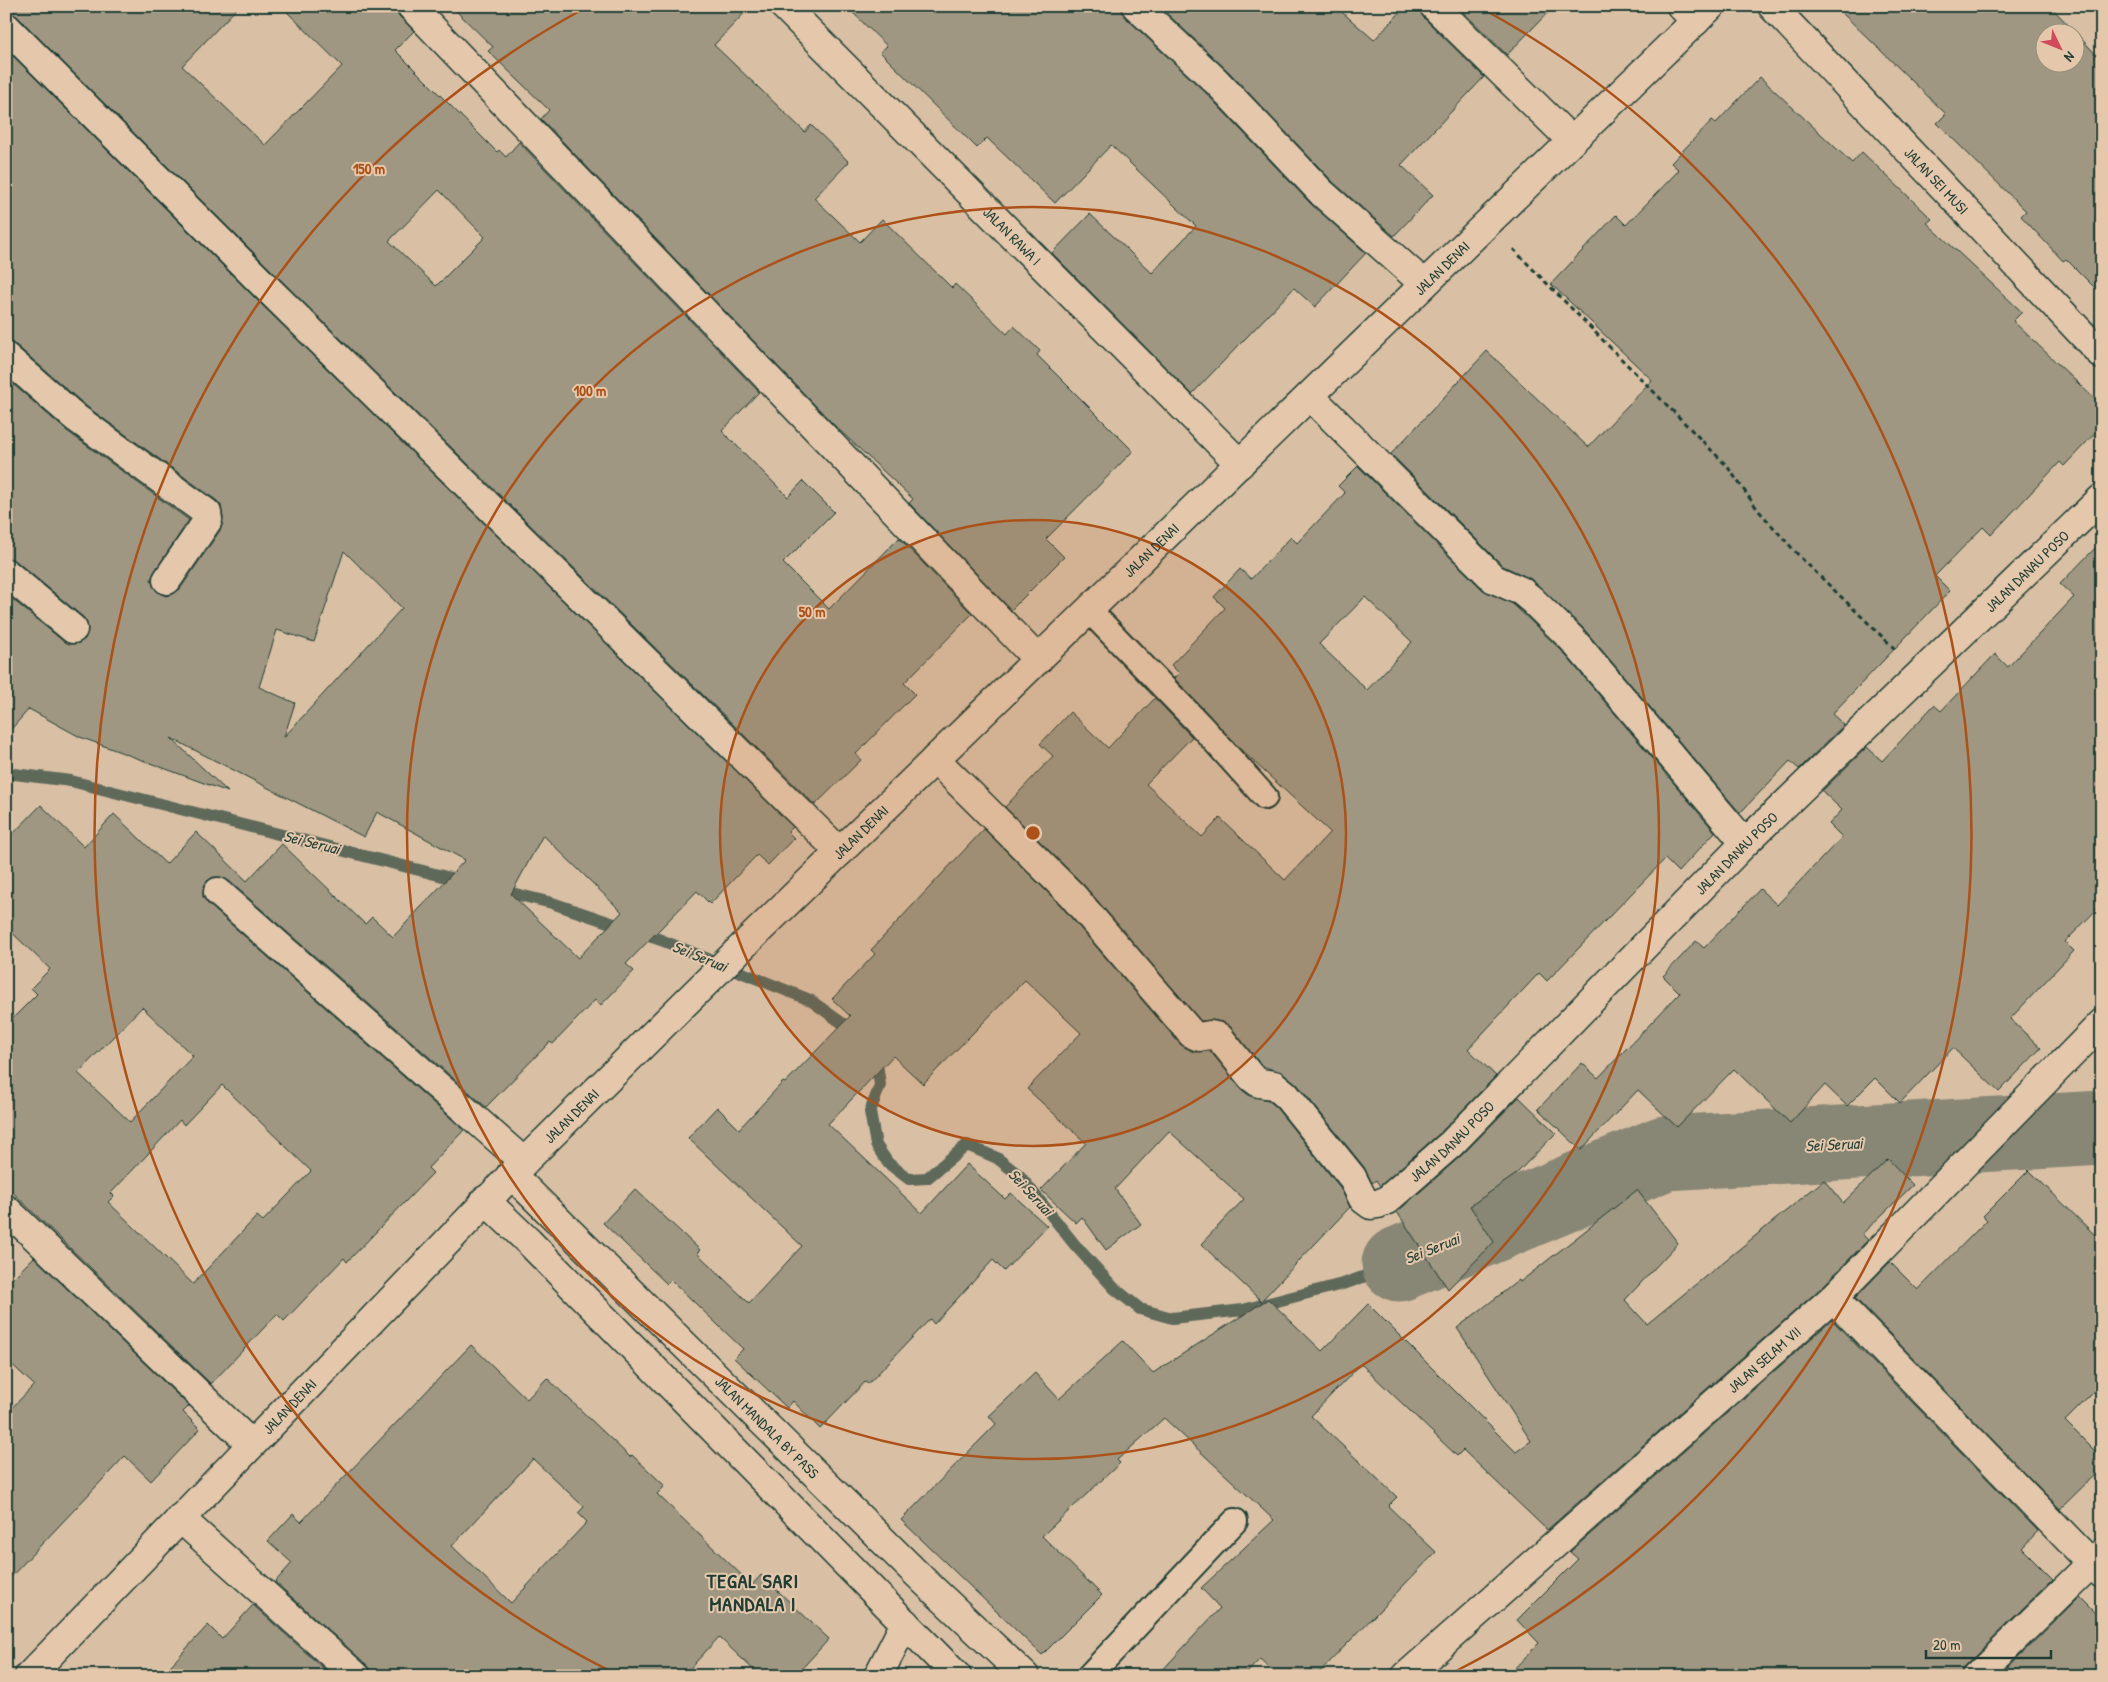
<svg xmlns="http://www.w3.org/2000/svg" width="2108" height="1682" font-family="'Patrick Hand',sans-serif">
  <rect width="100%" height="100%" fill="#d9c0a5"/>
  <filter id="ink" filterUnits="userSpaceOnUse"><feTurbulence type="fractalNoise" baseFrequency=".02" numOctaves="2"/><feDisplacementMap in="SourceGraphic" scale="10" xChannelSelector="R" yChannelSelector="G"/><feConvolveMatrix kernelMatrix="1 2 1 2 8 2 1 2 1" color-interpolation-filters="sRGB"/></filter>
  <g filter="url(#ink)">
    <g fill="none" stroke-linecap="round" stroke-linejoin="round">
      <path stroke="#5e695a" stroke-width="12" d="M 6,773 L 71,781 L 466,882
        M 495,889 L 552,903 L 661,940 L 810,1000 L 842,1023 L 854,1036
        M 871,1058 L 878,1070 L 880,1085 L 870,1112 L 876,1145 L 888,1163 L 909,1179 L 927,1178 L 967,1145 L 997,1158 L 1020,1176 L 1075,1245 L 1114,1288 L 1140,1309 L 1172,1318 L 1243,1310 L 1346,1283 L 1399,1264"/>
      <path stroke="#888674" stroke-width="75" d="M 1399,1264 L 1665,1153 L 2102,1128"/>
    </g>
    <path fill="#9f9781" stroke="#1f3d34" fill-rule="evenodd" d="M 6,6 L 239,6 L 182,66 L 265,145 L 342,66 L 281,6 L 396,6 L 399,16 L 414,31 L 395,50 L 497,152 L 499,150 L 506,157 L 519,142 L 759,392 L 722,431 L 788,497 L 803,481 L 834,512 L 783,563 L 829,609 L 899,538 L 972,614 L 904,683 L 915,694 L 856,754 L 861,760 L 815,805 L 282,281 L 17,16 L 6,12 ZM 439,190 L 485,237 L 436,286 L 389,241 Z
      M 451,6 L 751,6 L 714,45 L 805,132 L 811,125 L 849,162 L 814,198 L 860,242 L 882,219 L 952,288 L 955,284 L 1007,334 L 1014,326 L 1040,351 L 1037,355 L 1133,451 L 1046,539 L 1064,557 L 1011,610 L 909,503 L 913,499 L 833,424 L 541,119 L 549,110 L 488,51 L 493,47 Z
      M 846,6 L 1121,6 L 1125,17 L 1206,93 L 1311,204 L 1366,253 L 1315,307 L 1294,288 L 1192,394 L 1052,253 L 1090,214 L 1152,273 L 1196,226 L 1111,145 L 1055,203 L 987,138 L 977,148 L 880,52 L 887,46 Z
      M 1159,6 L 1335,6 L 1374,40 L 1406,6 L 1419,6 L 1423,17 L 1484,77 L 1401,165 L 1433,195 L 1394,236 L 1333,182 L 1228,71 Z
      M 1457,6 L 1554,6 L 1507,55 Z
      M 1835,6 L 2050,6 L 2075,32 L 2046,32 L 2046,62 L 2076,62 L 2076,33 L 2102,61 L 2102,295 L 2066,259 L 2063,261 L 2021,216 L 2026,211 L 1937,123 L 1946,114 Z
      M 6,49 L 260,303 L 793,827 L 788,832 L 794,838 L 768,865 L 757,855 L 710,904 L 697,891 L 626,964 L 634,971 L 601,1005 L 595,1000 L 553,1044 L 550,1042 L 486,1107 L 228,880 L 221,877 L 213,877 L 207,881 L 203,889 L 203,897 L 208,904 L 464,1130 L 428,1168 L 433,1173 L 347,1262 L 344,1258 L 284,1321 L 277,1314 L 211,1384 L 6,1186 L 6,1025 L 37,994 L 31,988 L 50,969 L 6,927 L 6,841 L 41,805 L 84,847 L 114,814 L 166,864 L 196,832 L 247,881 L 282,844 L 365,924 L 372,917 L 393,937 L 465,860 L 377,812 L 364,837 L 171,738 L 228,792 L 80,737 L 29,709 L 6,735 L 6,594 L 63,641 L 70,644 L 79,643 L 85,639 L 88,631 L 87,623 L 83,617 L 16,561 L 6,558 L 6,378 L 67,431 L 189,520 L 154,572 L 151,579 L 153,586 L 159,593 L 166,596 L 173,594 L 180,589 L 221,529 L 223,518 L 221,505 L 216,500 L 86,406 L 16,345 L 6,342 ZM 344,551 L 402,608 L 284,737 L 295,703 L 259,687 L 277,630 L 314,642 ZM 543,835 L 622,912 L 578,958 L 511,894 ZM 142,1007 L 193,1056 L 130,1122 L 78,1073 ZM 222,1085 L 311,1171 L 263,1221 L 257,1216 L 193,1284 L 108,1202 L 114,1196 L 111,1193 L 180,1120 L 184,1125 Z
      M 1760,77 L 1852,163 L 1862,152 L 1932,219 L 1927,223 L 2022,312 L 2013,321 L 2102,406 L 2102,426 L 2064,466 L 2060,462 L 1991,535 L 1983,527 L 1935,576 L 1950,591 L 1832,714 L 1844,725 L 1799,769 L 1790,761 L 1740,813 L 1583,628 L 1531,579 L 1503,566 L 1391,454 L 1487,351 L 1588,447 L 1652,380 L 1551,284 L 1616,215 L 1626,225 L 1679,170 L 1671,163 L 1712,120 L 1716,123 Z
      M 1358,466 L 1483,590 L 1513,604 L 1561,650 L 1715,832 L 1678,872 L 1665,859 L 1547,981 L 1539,973 L 1468,1049 L 1496,1076 L 1440,1133 L 1380,1186 L 1376,1180 L 1372,1183 L 1364,1167 L 1297,1084 L 1283,1073 L 1262,1066 L 1231,1027 L 1223,1022 L 1213,1020 L 1201,1021 L 1084,885 L 1005,807 L 1053,756 L 1040,744 L 1070,712 L 1108,748 L 1155,698 L 1192,737 L 1146,784 L 1202,837 L 1220,818 L 1285,880 L 1330,832 L 1239,748 L 1174,678 L 1179,673 L 1171,665 L 1225,608 L 1214,597 L 1240,569 L 1251,579 L 1291,537 L 1297,543 L 1345,493 L 1338,486 ZM 1365,597 L 1412,642 L 1367,690 L 1319,644 Z
      M 2102,541 L 2102,904 L 2065,942 L 2074,951 L 2010,1019 L 2041,1048 L 1999,1092 L 1953,1048 L 1900,1103 L 1875,1078 L 1847,1106 L 1825,1085 L 1790,1123 L 1734,1069 L 1677,1127 L 1638,1090 L 1581,1150 L 1538,1109 L 1582,1063 L 1598,1078 L 1680,993 L 1663,976 L 1696,941 L 1704,948 L 1760,889 L 1777,905 L 1842,837 L 1829,824 L 1842,810 L 1822,791 L 1867,747 L 1882,761 L 1934,705 L 1941,711 L 1995,654 L 2008,667 L 2074,597 L 2060,584 Z
      M 984,829 L 1061,906 L 1180,1044 L 1193,1052 L 1210,1051 L 1242,1090 L 1250,1096 L 1268,1100 L 1274,1105 L 1339,1186 L 1350,1207 L 1261,1301 L 1201,1244 L 1244,1199 L 1169,1131 L 1115,1189 L 1141,1224 L 1106,1250 L 1082,1217 L 1076,1223 L 1041,1190 L 1086,1143 L 1027,1089 L 1081,1033 L 1025,980 L 923,1084 L 893,1056 L 828,1124 L 922,1213 L 967,1164 L 1005,1199 L 1011,1193 L 1047,1226 L 1004,1271 L 993,1260 L 934,1324 L 930,1319 L 868,1384 L 865,1382 L 820,1429 L 793,1401 L 787,1408 L 734,1358 L 743,1349 L 671,1280 L 667,1284 L 603,1223 L 635,1189 L 700,1250 L 697,1253 L 749,1303 L 802,1246 L 688,1138 L 717,1107 L 739,1129 L 783,1082 L 785,1083 L 850,1016 L 832,999 L 875,954 L 871,950 Z
      M 1519,1097 L 1556,1133 L 1515,1175 L 1470,1206 L 1494,1242 L 1448,1289 L 1397,1212 L 1462,1155 Z
      M 1888,1159 L 1913,1185 L 1862,1234 L 1868,1240 L 1822,1287 L 1547,1530 L 1463,1450 L 1457,1456 L 1362,1365 L 1360,1365 L 1311,1416 L 1397,1497 L 1388,1506 L 1436,1552 L 1316,1676 L 1279,1676 L 1260,1659 L 1244,1676 L 1157,1676 L 1220,1608 L 1201,1588 L 1274,1520 L 1164,1418 L 1117,1460 L 1120,1463 L 1042,1536 L 1102,1595 L 1042,1655 L 901,1520 L 996,1424 L 989,1416 L 1035,1373 L 1059,1399 L 1123,1341 L 1153,1373 L 1268,1299 L 1322,1351 L 1368,1304 L 1516,1452 L 1531,1441 L 1457,1328 L 1519,1280 L 1520,1282 L 1637,1190 L 1678,1243 L 1625,1300 L 1647,1324 L 1824,1180 L 1843,1203 Z
      M 2029,1170 L 2102,1242 L 2102,1384 L 2065,1421 L 2102,1458 L 2102,1468 L 2060,1509 L 1855,1298 L 1890,1262 L 1918,1290 L 1987,1220 L 1983,1216 Z
      M 34,1257 L 189,1406 L 183,1412 L 200,1429 L 151,1481 L 125,1456 L 6,1582 L 6,1414 L 34,1385 L 6,1359 L 6,1285 Z
      M 1832,1320 L 2038,1531 L 2022,1548 L 2053,1579 L 1965,1665 L 1961,1676 L 1507,1676 L 1539,1643 L 1517,1620 L 1578,1559 L 1570,1552 Z
      M 471,1345 L 527,1399 L 547,1378 L 630,1457 L 632,1455 L 665,1486 L 657,1494 L 752,1585 L 761,1575 L 829,1639 L 795,1676 L 760,1676 L 719,1637 L 683,1676 L 371,1676 L 366,1664 L 275,1582 L 292,1563 L 268,1541 L 293,1514 L 301,1522 ZM 533,1459 L 584,1507 L 578,1513 L 587,1522 L 511,1603 L 452,1546 Z
      M 2079,1597 L 2102,1620 L 2102,1676 L 1999,1676 Z
      M 253,1605 L 332,1676 L 161,1676 L 208,1625 L 222,1639 Z"/>
    <g fill="none" stroke-linecap="round" stroke-linejoin="round">
      <defs>
        <path id="lane" d="M 1089,610 L 1201,726 L 1265,797
          M 1089,1676 L 1235,1521"/>
        <g id="street">
          <path d="M 411,6 L 1038,660"/>
          <path id="s1" d="M 784,6 L 1240,464"/>
          <path d="M 1136,6 L 1217,82 L 1322,193 L 1424,284"/>
          <path d="M 1434,6 L 1572,141"/>
          <path d="M 1681,6 L 1696,21"/>
          <path id="s2" d="M 1772,6 L 2102,355"/>
          <path d="M 6,27 L 271,292 L 840,852"/>
          <path d="M 6,357 L 76,418 L 207,513 L 208,520 L 167,580"/>
          <path d="M 1310,396 L 1494,579 L 1521,591 L 1532,600 L 1572,639 L 1745,843"/>
          <path d="M 6,573 L 73,629"/>
          <path id="s3" d="M 935,759 L 1072,895 L 1192,1034 L 1199,1037 L 1210,1035 L 1219,1037 L 1251,1077 L 1259,1083 L 1274,1085 L 1285,1094 L 1352,1177 L 1363,1199 L 1371,1205 L 1378,1204 L 1387,1200 L 1451,1144 L 1745,843 L 2102,498"/>
          <path d="M 218,892 L 524,1162"/>
          <path d="M 6,1209 L 251,1444"/>
          <path d="M 1833,1298 L 2102,1574"/>
          <path d="M 180,1518 L 356,1676"/>
          <path d="M 878,1676 L 905,1623"/>
          <path id="s4" d="M 1406,1676 L 1833,1298 L 2102,1023"/>
          <path d="M 1976,1676 L 2102,1553"/>
        </g>
        <g id="secondary">
          <path id="s5" d="M 511,1174 L 924,1581 L 1025,1676"/>
          <path d="M 485,1200 L 529,1242 L 957,1676"/>
        </g>
        <g id="primary">
          <path id="s6" d="M 29,1676 L 524,1162 L 752,937 L 1711,6"/>
        </g>
      </defs>
      <use href="#lane" stroke="#1f3d34" stroke-width="28"/>
      <use href="#street" stroke="#1f3d34" stroke-width="31"/>
      <use href="#secondary" stroke="#1f3d34" stroke-width="31"/>
      <use href="#primary" stroke="#1f3d34" stroke-width="31"/>
      <path stroke="#1f3d34" stroke-width="3" stroke-dasharray="5 4" stroke-linecap="butt" d="M 1513,249 L 1727,466 L 1758,510 L 1800,557 L 1895,649"/>
      <use href="#lane" stroke="#e5c8ac" stroke-width="24"/>
      <use href="#street" stroke="#e5c8ac" stroke-width="28"/>
      <use href="#secondary" stroke="#e5c8ac" stroke-width="28"/>
      <use href="#primary" stroke="#e5c8ac" stroke-width="28"/>
    </g>
  </g>
  <circle cx="1033" cy="833" r="313" fill="#ac5118" fill-opacity=".12"/>
  <g fill="none" stroke="#ac5118" stroke-width="2.5">
    <circle cx="1033" cy="833" r="313"/>
    <circle cx="1033" cy="833" r="626"/>
    <path d="M614 1673A939 939 0 0 1 585 8M1481 8A939 939 0 0 1 1452 1673"/>
  </g>
  <g text-anchor="middle" dominant-baseline="central" stroke-width="4" stroke-linejoin="round" paint-order="stroke">
    <g font-size="15" fill="#1f3d34" stroke="#e5c8ac">
      <text stroke="none"><textPath href="#s2" startOffset="240">JALAN SEI MUSI</textPath></text>
      <text stroke="none"><textPath href="#s1" startOffset="324">JALAN RAWA I</textPath></text>
      <text stroke="none"><textPath href="#s6" startOffset="1995">JALAN DENAI</textPath></text>
      <text stroke="none"><textPath href="#s6" startOffset="1590">JALAN DENAI</textPath></text>
      <text stroke="none"><textPath href="#s3" startOffset="1551">JALAN DANAU POSO</textPath></text>
      <text stroke="none"><textPath href="#s6" startOffset="1185">JALAN DENAI</textPath></text>
      <text stroke="none"><textPath href="#s3" startOffset="1146">JALAN DANAU POSO</textPath></text>
      <text stroke="none"><textPath href="#s6" startOffset="780">JALAN DENAI</textPath></text>
      <text stroke="none"><textPath href="#s3" startOffset="741">JALAN DANAU POSO</textPath></text>
      <text stroke="none"><textPath href="#s4" startOffset="478">JALAN SELAM VII</textPath></text>
      <text stroke="none"><textPath href="#s6" startOffset="375">JALAN DENAI</textPath></text>
      <text stroke="none"><textPath href="#s5" startOffset="360">JALAN MANDALA BY PASS</textPath></text>
    </g>
    <g font-size="16" font-style="italic" fill="#2a443a" stroke="#e5c8ac">
      <text transform="translate(312 842) rotate(14)">Sei Seruai</text>
      <text transform="translate(700 956) rotate(22)">Sei Seruai</text>
      <text transform="translate(1834 1144) rotate(-3)">Sei Seruai</text>
      <text transform="translate(1031 1192) rotate(47)">Sei Seruai</text>
      <text transform="translate(1432 1248) rotate(-22)">Sei Seruai</text>
    </g>
    <g font-size="20" font-weight="bold" letter-spacing="1" fill="#1f3d34" stroke="#e5c8ac">
      <text x="753" y="1580">TEGAL SARI<tspan x="753" dy="23">MANDALA I</tspan></text>
    </g>
  </g>
  <circle cx="1033" cy="833" r="8" fill="#ac5118" stroke="#e5c8ac" stroke-width="2.5"/>
  <g font-size="15" text-anchor="middle" font-weight="bold" fill="#ac5118" stroke="#e5c8ac" stroke-width="4" stroke-linejoin="round" paint-order="stroke">
    <text x="369" y="174">150 m</text>
    <text x="590" y="396">100 m</text>
    <text x="812" y="617">50 m</text>
  </g>
  <rect width="2108" height="1682" fill="none" stroke="#e5c8ac" stroke-width="25"/>
  <rect x="12" y="12" width="2083" height="1657" fill="none" stroke="#1f3d34" stroke-width="2" filter="url(#ink)"/>
  <g transform="translate(2060 48) rotate(133)"><circle r="24" fill="#e5c8ac" stroke="#96907c"/>
  <path d="M0-4L9 19L0 12L-9 19Z" fill="#d1495b"/>
  <text y="-8" font-size="14" font-weight="bold" text-anchor="middle" fill="#1f3d34">N</text>
  </g>
  <path d="M1926 1650v8h125v-8" fill="none" stroke="#1f3d34" stroke-width="2.5"/>
  <text x="1933" y="1650" font-size="15" fill="#1f3d34" stroke="#e5c8ac" stroke-width="4" paint-order="stroke">20 m</text>
</svg>
